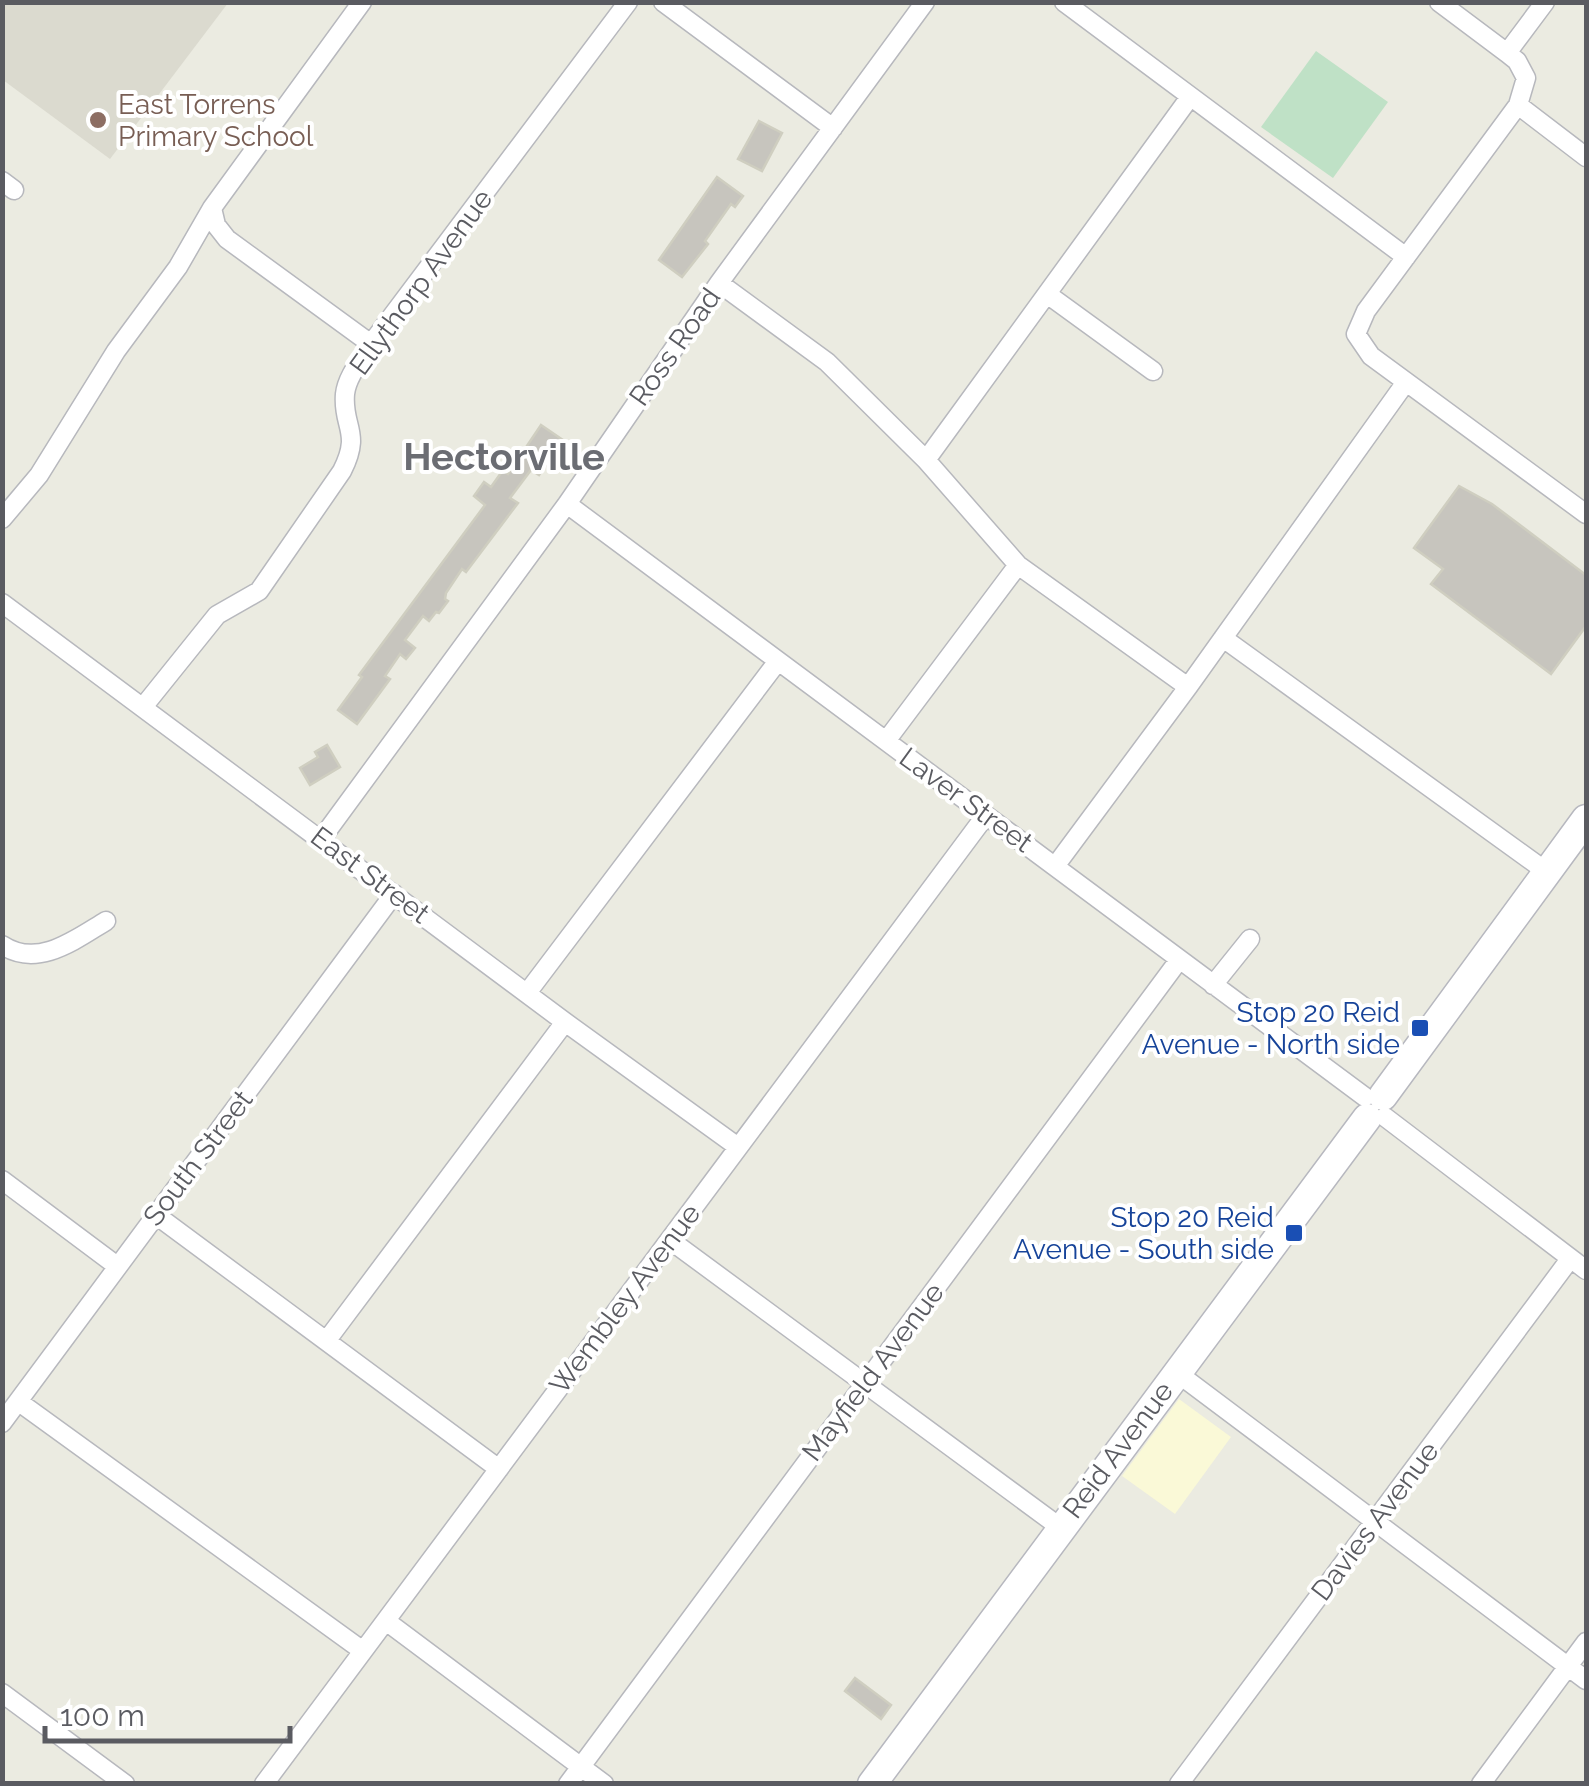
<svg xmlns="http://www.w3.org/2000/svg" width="1589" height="1786" font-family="Raleway,sans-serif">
  <rect width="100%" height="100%" fill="#ebebe1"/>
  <path fill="#faf9d7" d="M 1179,1399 L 1231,1437 L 1175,1514 L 1122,1476 Z"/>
  <path fill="#dbdacf" d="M 3,2 L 228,2 L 228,3 L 110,159 L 3,80 Z"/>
  <path fill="#bfe1c6" d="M 1316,51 L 1388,102 L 1333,178 L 1261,127 Z"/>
  <path fill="#c7c5be" stroke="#cfcec0" stroke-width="2.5" d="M 759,121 L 782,133 L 762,171 L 738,159 Z
    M 717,177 L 743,196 L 735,207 L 731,204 L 705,241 L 708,244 L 682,277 L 659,260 Z
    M 541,425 L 563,440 L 539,475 L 531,470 L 510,498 L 518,503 L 466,572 L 462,569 L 446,593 L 445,599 L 448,601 L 439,613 L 436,612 L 429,621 L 423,616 L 405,640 L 415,648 L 406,659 L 400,654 L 385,676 L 390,679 L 357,724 L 338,710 L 362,677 L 359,675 L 485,505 L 474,496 L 484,482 L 491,487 L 503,470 L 508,474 Z
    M 1459,486 L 1492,504 L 1586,575 L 1586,626 L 1551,674 L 1431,584 L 1443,569 L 1414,548 Z
    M 327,745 L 340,767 L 310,785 L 300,768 L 318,757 L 315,752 Z
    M 855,1678 L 891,1705 L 881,1719 L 845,1691 Z"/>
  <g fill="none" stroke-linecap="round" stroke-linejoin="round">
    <defs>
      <path id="street" d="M 663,2 L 833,128
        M 1064,2 L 1406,257
        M 1439,2 L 1507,53
        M 1545,2 L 1507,53 L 1517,61 L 1526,78 L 1518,105 L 1366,311 L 1356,334 L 1371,356 L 1586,514
        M 1518,105 L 1586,157
        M 2,181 L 14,190
        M 212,208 L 216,225 L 227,239 L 371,344
        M 719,283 L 827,362 L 926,460 L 1018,565 L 1188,687
        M 1047,294 L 1153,371
        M 926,460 L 1190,97
        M 567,504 L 1365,1097
        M 2,519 L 39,475 L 116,351 L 178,267 L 212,208 L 362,2
        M 2,603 L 565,1022 L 738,1147
        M 1223,638 L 1547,872
        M 143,707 L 217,615 L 259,591 L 342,471 C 362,432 342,427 345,394 C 347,376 362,359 371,344 L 628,2
        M 886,741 L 1018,565
        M 322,838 L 567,504 L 719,283 L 925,2
        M 1056,865 L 1188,687 L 1406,382
        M 2,945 C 38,969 76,939 106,921
        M 1213,985 L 1250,939
        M 527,993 L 778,661
        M 1385,1117 L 1586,1270
        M 2,1180 L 117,1266
        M 156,1215 L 499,1469
        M 670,1240 L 1061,1528
        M 327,1340 L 565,1022
        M 1176,1372 L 1586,1680
        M 19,1402 L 363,1651
        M 2,1423 L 394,894
        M 386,1621 L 604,1784
        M 2,1693 L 125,1784
        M 264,1784 L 986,815
        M 568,1784 L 1179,960
        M 1179,1784 L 1570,1259
        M 1481,1784 L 1586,1642"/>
      <path id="secondary" d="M 1383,1096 L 1586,819
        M 872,1784 L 1367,1118"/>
    </defs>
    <use href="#street" stroke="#b7b8bd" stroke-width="21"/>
    <use href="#secondary" stroke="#b7b8bf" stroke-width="31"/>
    <use href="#street" stroke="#fff" stroke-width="18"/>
    <use href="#secondary" stroke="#fff" stroke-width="28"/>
  </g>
  <circle fill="#8d6e63" stroke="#fff" stroke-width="4" cx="98" cy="120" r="10"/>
  <g fill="#1a4fb4" stroke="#fff" stroke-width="4">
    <rect x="1410" y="1018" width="20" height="20" rx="5"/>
    <rect x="1284" y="1223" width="20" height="20" rx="5"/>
  </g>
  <g text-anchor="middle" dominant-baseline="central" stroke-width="8" stroke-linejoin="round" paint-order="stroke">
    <g font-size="28" fill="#785e54" stroke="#fff" text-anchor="start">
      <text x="118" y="104">East Torrens<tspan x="118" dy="32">Primary School</tspan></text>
    </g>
    <g font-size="28" fill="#5a5b61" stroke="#fff">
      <text transform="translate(421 282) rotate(-54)">Ellythorp Avenue</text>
      <text transform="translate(675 347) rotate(-55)">Ross Road</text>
      <text transform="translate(966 800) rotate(36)">Laver Street</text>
      <text transform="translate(370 875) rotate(37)">East Street</text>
      <text transform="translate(198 1158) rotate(-53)">South Street</text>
      <text transform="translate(625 1299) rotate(-53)">Wembley Avenue</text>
      <text transform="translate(873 1372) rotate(-53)">Mayfield Avenue</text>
      <text transform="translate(1118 1450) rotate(-53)">Reid Avenue</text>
      <text transform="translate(1375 1521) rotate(-53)">Davies Avenue</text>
    </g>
    <g font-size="28" fill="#164399" stroke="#fff" text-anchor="end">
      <text x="1400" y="1012">Stop 20 Reid<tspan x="1400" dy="32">Avenue - North side</tspan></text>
      <text x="1274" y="1217">Stop 20 Reid<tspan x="1274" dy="32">Avenue - South side</tspan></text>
    </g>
    <g font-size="38" font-weight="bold" fill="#6b6d73" stroke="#fff">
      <text x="504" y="456">Hectorville</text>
    </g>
  </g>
  <rect width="1589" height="1786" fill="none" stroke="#5a5b61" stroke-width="10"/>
  <path d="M45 1726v15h245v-15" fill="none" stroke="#5a5b61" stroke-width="5"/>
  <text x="60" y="1726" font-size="30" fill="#5a5b61" stroke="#ffffff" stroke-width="8" paint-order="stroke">100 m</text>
</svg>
